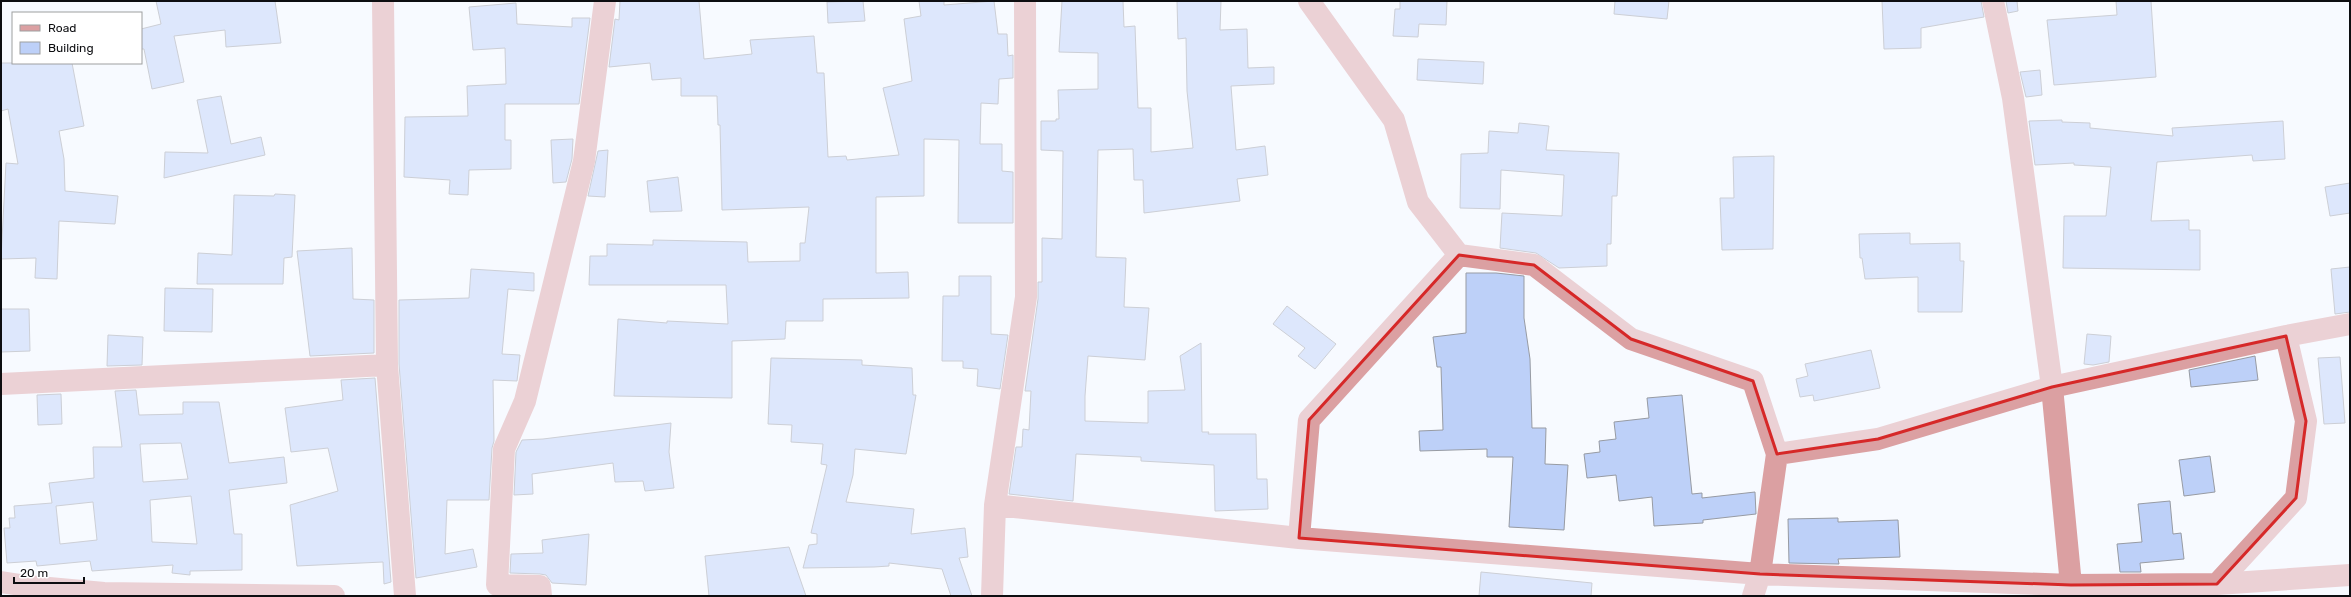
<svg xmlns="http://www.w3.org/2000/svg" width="2351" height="597" font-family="Rubik,sans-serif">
  <rect width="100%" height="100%" fill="#f7faff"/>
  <path fill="#bdd0f8" stroke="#979ba3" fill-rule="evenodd" d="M 156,1 L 275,1 L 281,43 L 226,47 L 225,30 L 174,36 L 184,82 L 152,89 L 144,49 L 141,49 L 141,29 L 161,24 Z
    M 620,1 L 699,1 L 704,59 L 752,54 L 750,40 L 814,36 L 817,73 L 824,73 L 828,157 L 846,156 L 847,160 L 899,155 L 883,88 L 912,81 L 904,19 L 921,16 L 919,1 L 944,1 L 944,5 L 994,1 L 998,34 L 1007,34 L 1008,56 L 1013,55 L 1013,78 L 999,79 L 998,104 L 981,103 L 980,144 L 1002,144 L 1002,171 L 1013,172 L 1013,223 L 958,223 L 959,140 L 924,139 L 924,196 L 876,197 L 876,273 L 908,272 L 909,298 L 823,299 L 823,321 L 786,321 L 785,339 L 732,341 L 732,398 L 614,396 L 618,319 L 667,323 L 667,321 L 728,324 L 726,285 L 589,285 L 590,256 L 607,256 L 607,244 L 653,245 L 653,240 L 747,242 L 748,262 L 800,261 L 800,243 L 805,243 L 809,207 L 722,210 L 720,125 L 718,125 L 717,96 L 681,96 L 681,78 L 652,80 L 650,63 L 609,67 L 615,19 L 619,20 Z
    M 863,1 L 865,21 L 828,23 L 827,2 Z
    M 1062,1 L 1123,1 L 1124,27 L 1135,26 L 1138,108 L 1151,108 L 1151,152 L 1193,148 L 1187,91 L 1186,38 L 1178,39 L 1177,1 L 1221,1 L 1220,30 L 1247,29 L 1248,68 L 1274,67 L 1274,84 L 1231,86 L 1236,150 L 1265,146 L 1268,175 L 1237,179 L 1240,201 L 1144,213 L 1143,180 L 1134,180 L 1133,149 L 1098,150 L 1096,257 L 1126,258 L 1124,307 L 1149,308 L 1145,360 L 1088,356 L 1085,396 L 1085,421 L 1148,423 L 1148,391 L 1185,390 L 1180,356 L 1201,343 L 1202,432 L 1209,432 L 1208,434 L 1256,434 L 1257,479 L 1267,479 L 1268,509 L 1215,511 L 1214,465 L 1141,461 L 1141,457 L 1076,454 L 1073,501 L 1009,494 L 1016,447 L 1022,447 L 1023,429 L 1029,430 L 1031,391 L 1025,391 L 1038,299 L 1038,282 L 1042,282 L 1042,238 L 1062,239 L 1063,151 L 1041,150 L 1041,121 L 1056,121 L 1056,119 L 1059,119 L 1058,90 L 1098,89 L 1098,53 L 1059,52 Z
    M 1400,1 L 1447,1 L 1446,25 L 1419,24 L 1418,37 L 1393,36 L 1395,9 L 1400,9 Z
    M 1615,1 L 1669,1 L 1667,19 L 1614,14 Z
    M 1882,1 L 1981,1 L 1984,17 L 1921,28 L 1921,48 L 1884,49 Z
    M 2006,1 L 2017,1 L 2018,11 L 2008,13 Z
    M 2116,1 L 2151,1 L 2156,77 L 2054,85 L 2047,20 L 2117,15 Z
    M 516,3 L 517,24 L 572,27 L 572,18 L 590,18 L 579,104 L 505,104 L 505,140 L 511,140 L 511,169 L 469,170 L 468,195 L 449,194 L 450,180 L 404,177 L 405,117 L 468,116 L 467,86 L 506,84 L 505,48 L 473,50 L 469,7 Z
    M 1418,59 L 1484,62 L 1483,84 L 1417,80 Z
    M 1,63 L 72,63 L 84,126 L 59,131 L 64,159 L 65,191 L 118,196 L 115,224 L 59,221 L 57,279 L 35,278 L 36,258 L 1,259 L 6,163 L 18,164 L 8,109 L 1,111 Z
    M 2040,70 L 2042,95 L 2026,97 L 2020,72 Z
    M 221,96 L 231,144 L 261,137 L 265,155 L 164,178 L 165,152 L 208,153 L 197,100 Z
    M 2062,120 L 2062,122 L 2090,123 L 2090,128 L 2173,136 L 2172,128 L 2283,121 L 2285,159 L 2253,161 L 2252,155 L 2157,162 L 2151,221 L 2189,220 L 2189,230 L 2200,230 L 2200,270 L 2063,268 L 2064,216 L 2106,216 L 2111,167 L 2074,165 L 2074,163 L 2035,165 L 2029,121 Z
    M 1519,123 L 1549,126 L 1546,150 L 1619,153 L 1617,196 L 1612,196 L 1611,244 L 1607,244 L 1607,266 L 1559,268 L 1536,253 L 1500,248 L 1502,213 L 1562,216 L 1564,175 L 1501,170 L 1500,209 L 1460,208 L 1461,154 L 1488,153 L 1489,131 L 1518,133 Z
    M 573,139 L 572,159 L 566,182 L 553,183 L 551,140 Z
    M 608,150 L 605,197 L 588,196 L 598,151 Z
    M 1774,156 L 1773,249 L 1722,250 L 1720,198 L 1734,198 L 1733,157 Z
    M 678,177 L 682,211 L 650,212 L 647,181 Z
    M 2350,183 L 2350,213 L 2330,216 L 2325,187 Z
    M 275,194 L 295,195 L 292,257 L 284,258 L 283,284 L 197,284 L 198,253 L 232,255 L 234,195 L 274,196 Z
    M 1910,233 L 1910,244 L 1960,243 L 1960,261 L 1964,261 L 1962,312 L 1918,312 L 1918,277 L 1865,279 L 1862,258 L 1860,258 L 1859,234 Z
    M 352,248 L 353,299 L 374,300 L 374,353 L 310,356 L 297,251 Z
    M 2350,267 L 2350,312 L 2335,314 L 2331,269 Z
    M 471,269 L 534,273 L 534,291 L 508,289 L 502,354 L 520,355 L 517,381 L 493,380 L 494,441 L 492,448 L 489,500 L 447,500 L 445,554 L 473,549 L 477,567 L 416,578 L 399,364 L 399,300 L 469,298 Z
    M 1466,273 L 1496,273 L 1524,276 L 1524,318 L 1530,359 L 1532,428 L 1546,428 L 1545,464 L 1568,465 L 1564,530 L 1509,527 L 1513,457 L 1487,457 L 1487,449 L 1420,451 L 1419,431 L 1443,430 L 1441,367 L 1437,367 L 1433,337 L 1466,333 Z
    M 959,276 L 991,276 L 991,334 L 1008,335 L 1000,389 L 977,386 L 978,369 L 963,368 L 963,361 L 942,361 L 943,296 L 959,296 Z
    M 165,288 L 213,289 L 212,332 L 164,331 Z
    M 1287,306 L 1336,344 L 1315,369 L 1298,356 L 1305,348 L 1273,324 Z
    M 1,309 L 29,309 L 30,351 L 1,352 Z
    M 2087,334 L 2111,336 L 2109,362 L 2093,365 L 2084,364 Z
    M 108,335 L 143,337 L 142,365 L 107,366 Z
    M 1871,350 L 1880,388 L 1814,401 L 1813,395 L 1800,397 L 1796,379 L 1808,376 L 1805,364 Z
    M 2255,356 L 2258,380 L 2191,387 L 2189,370 Z
    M 2340,357 L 2345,423 L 2324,424 L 2318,358 Z
    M 771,358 L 862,360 L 862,365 L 912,368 L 913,395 L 916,395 L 906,454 L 855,449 L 853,475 L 846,502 L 914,509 L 911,534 L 965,528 L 968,557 L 959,558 L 972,596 L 951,596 L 942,569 L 889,563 L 889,566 L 874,567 L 803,568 L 809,545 L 817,544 L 817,534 L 811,533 L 827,465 L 821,464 L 823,444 L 791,442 L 792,425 L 768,424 Z
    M 375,378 L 391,582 L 384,584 L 383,562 L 297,566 L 290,505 L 338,491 L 328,448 L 291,452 L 285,408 L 343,400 L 341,380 Z
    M 136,390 L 139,415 L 183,414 L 183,402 L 219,402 L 229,463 L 284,457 L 287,483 L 229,490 L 234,534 L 242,534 L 242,570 L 190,571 L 190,575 L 172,573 L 173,565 L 92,571 L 90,561 L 37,566 L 36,561 L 7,563 L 4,528 L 10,528 L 9,518 L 15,518 L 14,506 L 52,503 L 49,483 L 94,478 L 93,447 L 122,447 L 115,391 ZM 181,443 L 188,479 L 143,482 L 140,444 ZM 191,496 L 197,544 L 152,542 L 150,500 ZM 93,502 L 97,540 L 60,544 L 56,506 Z
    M 61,394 L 62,424 L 38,425 L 37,395 Z
    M 1682,395 L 1692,494 L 1702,493 L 1702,498 L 1755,492 L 1756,514 L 1703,520 L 1703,523 L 1654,526 L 1652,497 L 1619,501 L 1616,475 L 1587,478 L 1584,454 L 1600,452 L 1599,441 L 1616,439 L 1614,422 L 1649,418 L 1647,398 Z
    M 671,423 L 669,452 L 674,488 L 645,491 L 643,481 L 615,482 L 613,463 L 532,474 L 533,494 L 514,495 L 516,452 L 522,440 L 543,439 Z
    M 2210,456 L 2215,492 L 2184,496 L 2179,460 Z
    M 2170,501 L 2173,534 L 2181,533 L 2184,559 L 2140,563 L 2141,572 L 2120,572 L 2117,544 L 2142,542 L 2138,504 Z
    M 1838,518 L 1838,522 L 1898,520 L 1900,557 L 1838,559 L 1839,564 L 1789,563 L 1788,519 Z
    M 589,534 L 586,585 L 552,583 L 546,575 L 540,574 L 510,573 L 511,554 L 543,553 L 542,540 Z
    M 789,547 L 806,596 L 709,596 L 705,556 Z
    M 1481,572 L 1592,583 L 1591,596 L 1479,596 Z"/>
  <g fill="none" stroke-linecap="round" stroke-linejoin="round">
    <path stroke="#dba0a2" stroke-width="22" d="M 383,1 L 387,365 L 405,596
      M 1993,1 L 2013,98 L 2052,387 L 2071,585
      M 1459,255 L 1534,265 L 1631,339 L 1753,381 L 1777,454
      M 1,384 L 387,365
      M 995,505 L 1299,538 L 1760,574 L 2071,585 L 2217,584 L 2350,575
      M 1299,538 L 1309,420 L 1459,255 L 1418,202 L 1394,120 L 1309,1
      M 1,582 L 27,586 L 104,593 L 334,596
      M 2217,584 L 2296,498 L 2306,421 L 2286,336
      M 541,596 L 540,586 L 497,585 L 504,449 L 525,401 L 584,161 L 605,1
      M 992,596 L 995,505 L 1026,297 L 1025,1
      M 1753,596 L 1760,574 L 1777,454 L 1878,439 L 2052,387 L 2286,336 L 2350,324"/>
  </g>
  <path d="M0 0H2351V597H0ZM 1459,255 L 1534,265 L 1631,339 L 1753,381 L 1777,454 L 1878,439 L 2052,387 L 2286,336 L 2306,421 L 2296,498 L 2217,584 L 2071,585 L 1760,574 L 1299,538 L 1309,420 Z" fill="#f7faff" fill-opacity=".55" fill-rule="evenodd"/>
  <path fill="none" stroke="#d62828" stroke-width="3" stroke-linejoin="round" d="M 1459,255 L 1534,265 L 1631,339 L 1753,381 L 1777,454 L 1878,439 L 2052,387 L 2286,336 L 2306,421 L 2296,498 L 2217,584 L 2071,585 L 1760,574 L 1299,538 L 1309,420 Z"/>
  <rect width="2351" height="597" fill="none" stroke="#0d0e11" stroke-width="4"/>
  <rect x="12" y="12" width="130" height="52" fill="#ffffff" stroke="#9e9fa0"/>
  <rect x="20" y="25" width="20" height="6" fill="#dba0a2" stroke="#9e9fa0"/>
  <text x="48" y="32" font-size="12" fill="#0d0e11">Road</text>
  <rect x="20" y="42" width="20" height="12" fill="#bdd0f8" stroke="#9e9fa0"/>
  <text x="48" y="52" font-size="12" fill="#0d0e11">Building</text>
  <path d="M14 577v6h70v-6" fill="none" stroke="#0d0e11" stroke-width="2"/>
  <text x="20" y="577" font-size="12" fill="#0d0e11" stroke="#ffffff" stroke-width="3" paint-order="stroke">20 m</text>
</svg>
